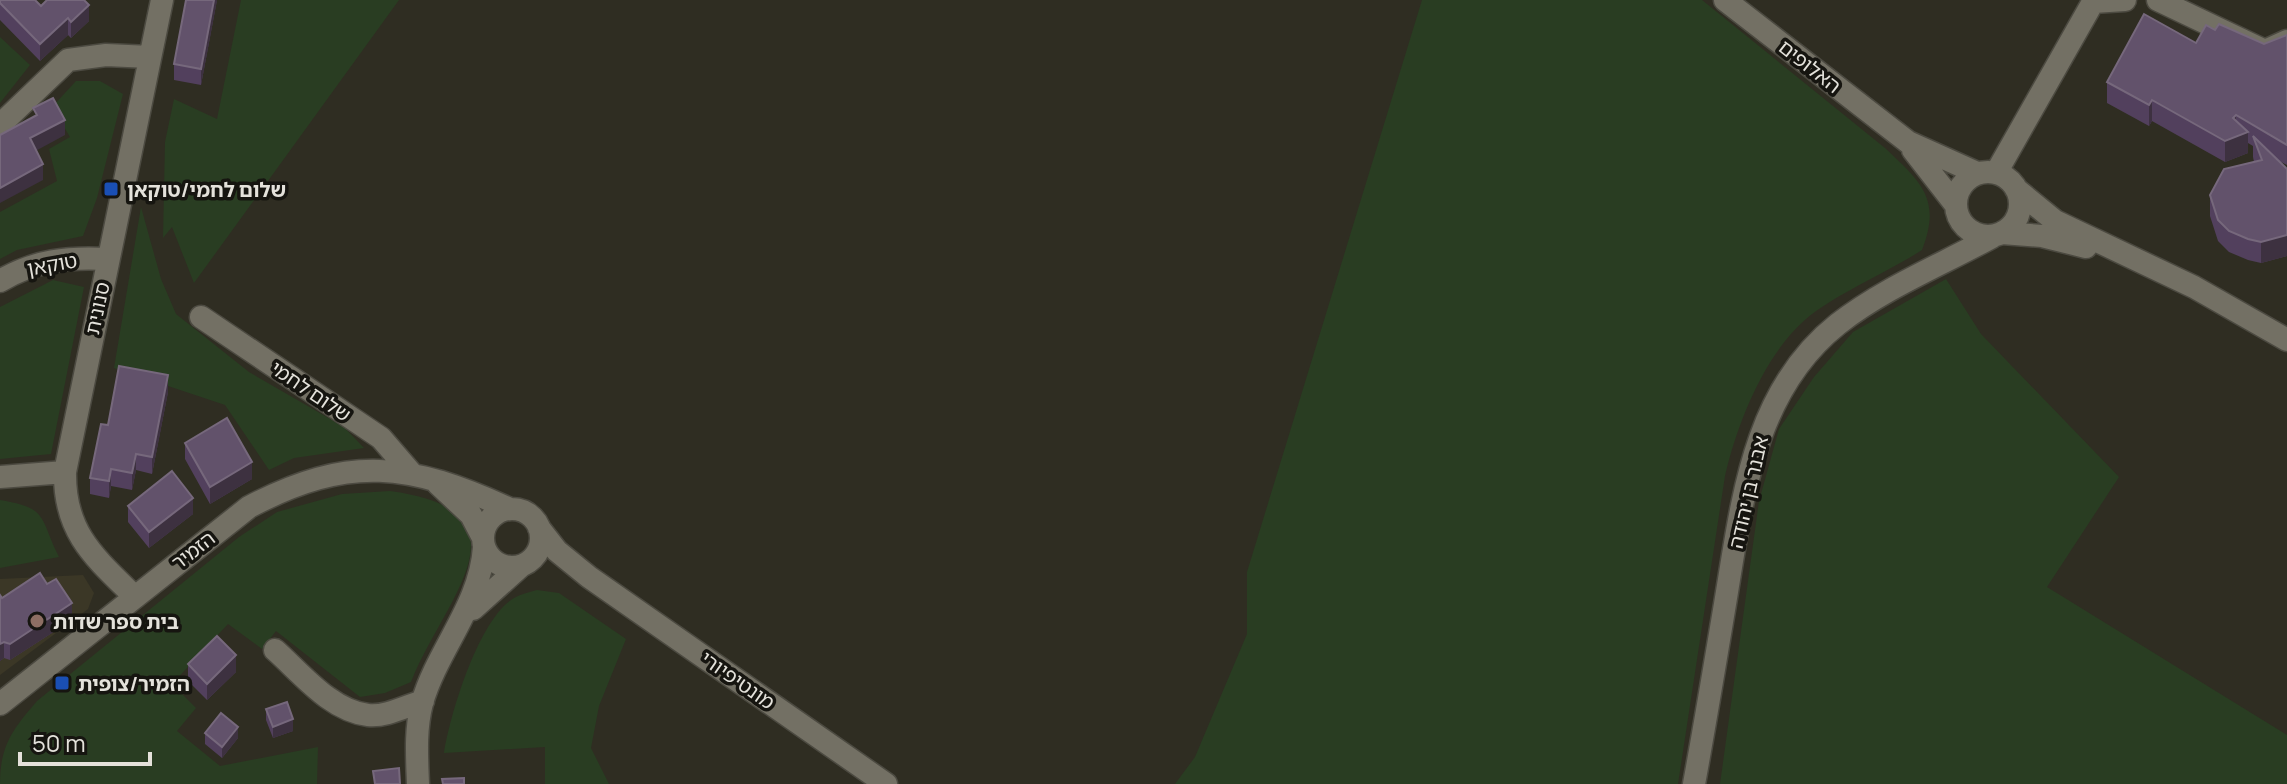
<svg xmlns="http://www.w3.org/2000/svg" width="2287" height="784" font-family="Manrope,'Noto Sans Hebrew',sans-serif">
  <rect width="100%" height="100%" fill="#2f2d22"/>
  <path fill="#3b3726" d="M 83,575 L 94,593 L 88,609 L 0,675 L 0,579 Z"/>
  <path fill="#293d22" d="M 241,0 L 399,0 L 194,283 L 172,227 L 163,238 L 165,142 L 174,99 L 217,119 Z
    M 1422,0 L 1702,0 L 1885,148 C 1921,182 1942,199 1922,250 C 1888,272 1834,295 1806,319 C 1764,355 1737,424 1725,476 L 1678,784 L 1175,784 L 1195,757 L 1247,634 L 1247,572 Z
    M 0,37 L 30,65 L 0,103 Z
    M 76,81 L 100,81 L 123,94 L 97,198 L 83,236 L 17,250 L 0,259 L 0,212 L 57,181 L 49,149 L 70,137 L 52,107 Z
    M 141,207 L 161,279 L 176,314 L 249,372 L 344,427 L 364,448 L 294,458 L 269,470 L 225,405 L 114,368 Z
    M 1946,279 L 1981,334 L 2119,477 L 2047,587 L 2287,735 L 2287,784 L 1720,784 L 1759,501 L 1779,429 L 1814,377 L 1853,332 Z
    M 53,280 L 84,287 L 51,454 L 0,459 L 0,307 Z
    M 390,491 C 539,511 443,600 411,682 L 385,693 L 360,697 L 276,631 L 262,649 L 228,624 L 172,684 L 196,708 L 177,731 L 220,766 L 318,747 L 317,784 L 0,784 C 0,745 13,729 37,701 L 239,537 L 277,512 L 342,494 Z
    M 0,500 C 49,508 39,517 59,557 L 0,568 Z
    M 537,590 L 559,593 L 626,639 L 599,706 L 591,748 L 609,784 L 545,784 L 545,747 L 444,753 C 450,714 479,618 514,598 C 521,594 530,592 537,590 Z"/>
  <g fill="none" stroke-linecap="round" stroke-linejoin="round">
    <defs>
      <path id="minor" d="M 1725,0 L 1908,142 L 1977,173
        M 2158,0 L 2265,51 L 2287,41
        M 0,125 L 68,60 L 106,55 L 150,57
        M 1913,150 L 1955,204
        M1956 204a32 32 0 1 1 64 0a32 32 0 1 1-64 0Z
        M 1996,173 L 2093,2 L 2125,0
        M 2016,189 L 2055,221 L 2194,287 L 2287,340
        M 2002,233 L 2042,236 L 2086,247
        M 0,281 C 35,260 68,257 107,259
        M 201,317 L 381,438 L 412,474
        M 0,477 L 65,472
        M 438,484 L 471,515 L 483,538
        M483 538a29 29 0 1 1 58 0a29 29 0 1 1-58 0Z
        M 539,528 L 557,551 L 589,577 L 886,784
        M 134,596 C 94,557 64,532 65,472 L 162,0
        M 473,609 L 521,566
        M 275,650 C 301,673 331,711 368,715 C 386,717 406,706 423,701
        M 0,704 L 249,507 C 350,454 409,463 510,509
        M 418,784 C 417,757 415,730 422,703 C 438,648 480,606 484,547
        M 1694,784 C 1705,724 1715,664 1725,604 C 1742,503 1752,392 1838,324 C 1884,288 1941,265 1992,237"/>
    </defs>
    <use href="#minor" stroke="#4c4a41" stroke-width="25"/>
    <use href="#minor" stroke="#737064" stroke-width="22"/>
  </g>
  <path fill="#52405d" d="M 0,0 L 41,6 L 89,21 L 71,38 L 68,35 L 40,61 L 0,20 Z
    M 217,0 L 201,85 L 174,80 L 174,64 Z
    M 2215,30 L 2264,44 L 2287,35 L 2287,165 L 2277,160 L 2287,169 L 2287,256 L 2261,263 L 2248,260 L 2229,252 L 2218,241 L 2210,216 L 2210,195 L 2254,162 L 2253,157 L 2253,146 L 2248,143 L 2248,153 L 2225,162 L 2152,121 L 2149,126 L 2107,103 L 2107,82 L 2196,43 Z
    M 168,392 L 152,474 L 136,470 L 132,490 L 111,486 L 109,498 L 90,494 L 90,478 L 108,425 Z
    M 185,443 L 252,479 L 210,504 L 185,459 Z
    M 128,506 L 193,514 L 149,548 L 128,522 Z
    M 0,595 L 2,598 L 72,620 L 10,660 L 4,658 L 0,661 Z
    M 188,664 L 236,672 L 207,700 L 188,681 Z
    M 266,709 L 293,731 L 273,738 L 266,720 Z
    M 205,733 L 238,738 L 222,758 L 205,744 Z"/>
  <path fill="#3d3140" d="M 214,0 L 217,0 L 201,85 L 201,69 Z
    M 89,5 L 89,21 L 71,38 L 71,22 Z
    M 68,18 L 68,35 L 40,61 L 40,44 Z
    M 2152,100 L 2152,121 L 2149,126 L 2149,105 Z
    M 2236,115 L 2236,136 L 2248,132 L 2248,153 L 2225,162 L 2225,141 Z
    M 65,120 L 65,135 L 30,154 L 30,138 Z
    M 43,164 L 43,180 L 0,203 L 0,188 Z
    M 2287,235 L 2287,256 L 2261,263 L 2261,242 Z
    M 168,375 L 168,392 L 152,474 L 152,457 Z
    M 136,454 L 136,470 L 132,490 L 132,473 Z
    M 252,462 L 252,479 L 210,504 L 210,487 Z
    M 111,469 L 111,486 L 109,498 L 109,481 Z
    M 193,498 L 193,514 L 149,548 L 149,532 Z
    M 72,603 L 72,620 L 10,660 L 10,644 Z
    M 4,642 L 4,658 L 0,661 L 0,644 Z
    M 236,655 L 236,672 L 207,700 L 207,684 Z
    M 293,719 L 293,731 L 273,738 L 273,727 Z
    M 238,727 L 238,738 L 222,758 L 222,747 Z"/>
  <path fill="#62526b" stroke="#76687c" stroke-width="2" d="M 0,0 L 35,0 L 41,6 L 47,0 L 84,0 L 89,5 L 71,22 L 68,18 L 40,44 L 0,3 Z
    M 186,0 L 214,0 L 201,69 L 174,64 Z
    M 2144,14 L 2196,43 L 2206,25 L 2215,30 L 2219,24 L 2264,44 L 2287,35 L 2287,145 L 2236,115 L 2233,118 L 2248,132 L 2225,141 L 2152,100 L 2149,105 L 2107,82 Z
    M 53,98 L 65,120 L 30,138 L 43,164 L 0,188 L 0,135 L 37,115 L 33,108 Z
    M 2253,136 L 2287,169 L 2287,235 L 2261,242 L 2248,239 L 2229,231 L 2218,220 L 2210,195 L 2224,169 L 2262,160 Z
    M 119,366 L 168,375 L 152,457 L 136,454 L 132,473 L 111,469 L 109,481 L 90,478 L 101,424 L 108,425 Z
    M 227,418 L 252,462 L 210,487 L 185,443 Z
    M 172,471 L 193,498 L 149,532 L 128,506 Z
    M 40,573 L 47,584 L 56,579 L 72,603 L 10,644 L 4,642 L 0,644 L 0,595 L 2,598 Z
    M 217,636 L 236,655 L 207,684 L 188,664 Z
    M 287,702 L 293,719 L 273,727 L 266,709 Z
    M 221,713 L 238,727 L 222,747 L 205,733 Z
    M 399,768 L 400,784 L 375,784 L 373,771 Z
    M 464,778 L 464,784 L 443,784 L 442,779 Z"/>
  <g fill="#1a4fb4" stroke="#161510" stroke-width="3">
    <rect x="103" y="181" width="16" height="16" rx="4"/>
    <rect x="54" y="675" width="16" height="16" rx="4"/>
  </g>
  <circle fill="#8d6e63" stroke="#161510" stroke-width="3" cx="37" cy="621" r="8"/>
  <g text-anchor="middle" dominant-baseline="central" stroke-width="7" stroke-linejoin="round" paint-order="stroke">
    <g font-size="20" fill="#e4e2db" stroke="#161510">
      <text transform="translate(1810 66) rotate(38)">האלופים</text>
      <text transform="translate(52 264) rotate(-10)">טוקאן</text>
      <text transform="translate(97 308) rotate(-78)">סנונית</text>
      <text transform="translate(311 391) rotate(34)">שלום לחמי</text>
      <text transform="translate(1748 492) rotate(-77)">אבנר בן יהודה</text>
      <text transform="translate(193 550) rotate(-38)">הזמיר</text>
      <text transform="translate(738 680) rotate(35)">מונטיפיורי</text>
    </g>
    <g font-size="20" font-weight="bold" fill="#e4e2db" stroke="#161510" text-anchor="start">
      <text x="127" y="189">שלום לחמי/טוקאן</text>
      <text x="53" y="621">בית ספר שדות</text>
      <text x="78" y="683">הזמיר/צופית</text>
    </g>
  </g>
  <path d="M20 752v12h130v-12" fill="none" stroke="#e4e2db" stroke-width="4"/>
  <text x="32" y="752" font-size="24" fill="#e4e2db" stroke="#161510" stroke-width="6" paint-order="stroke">50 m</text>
</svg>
